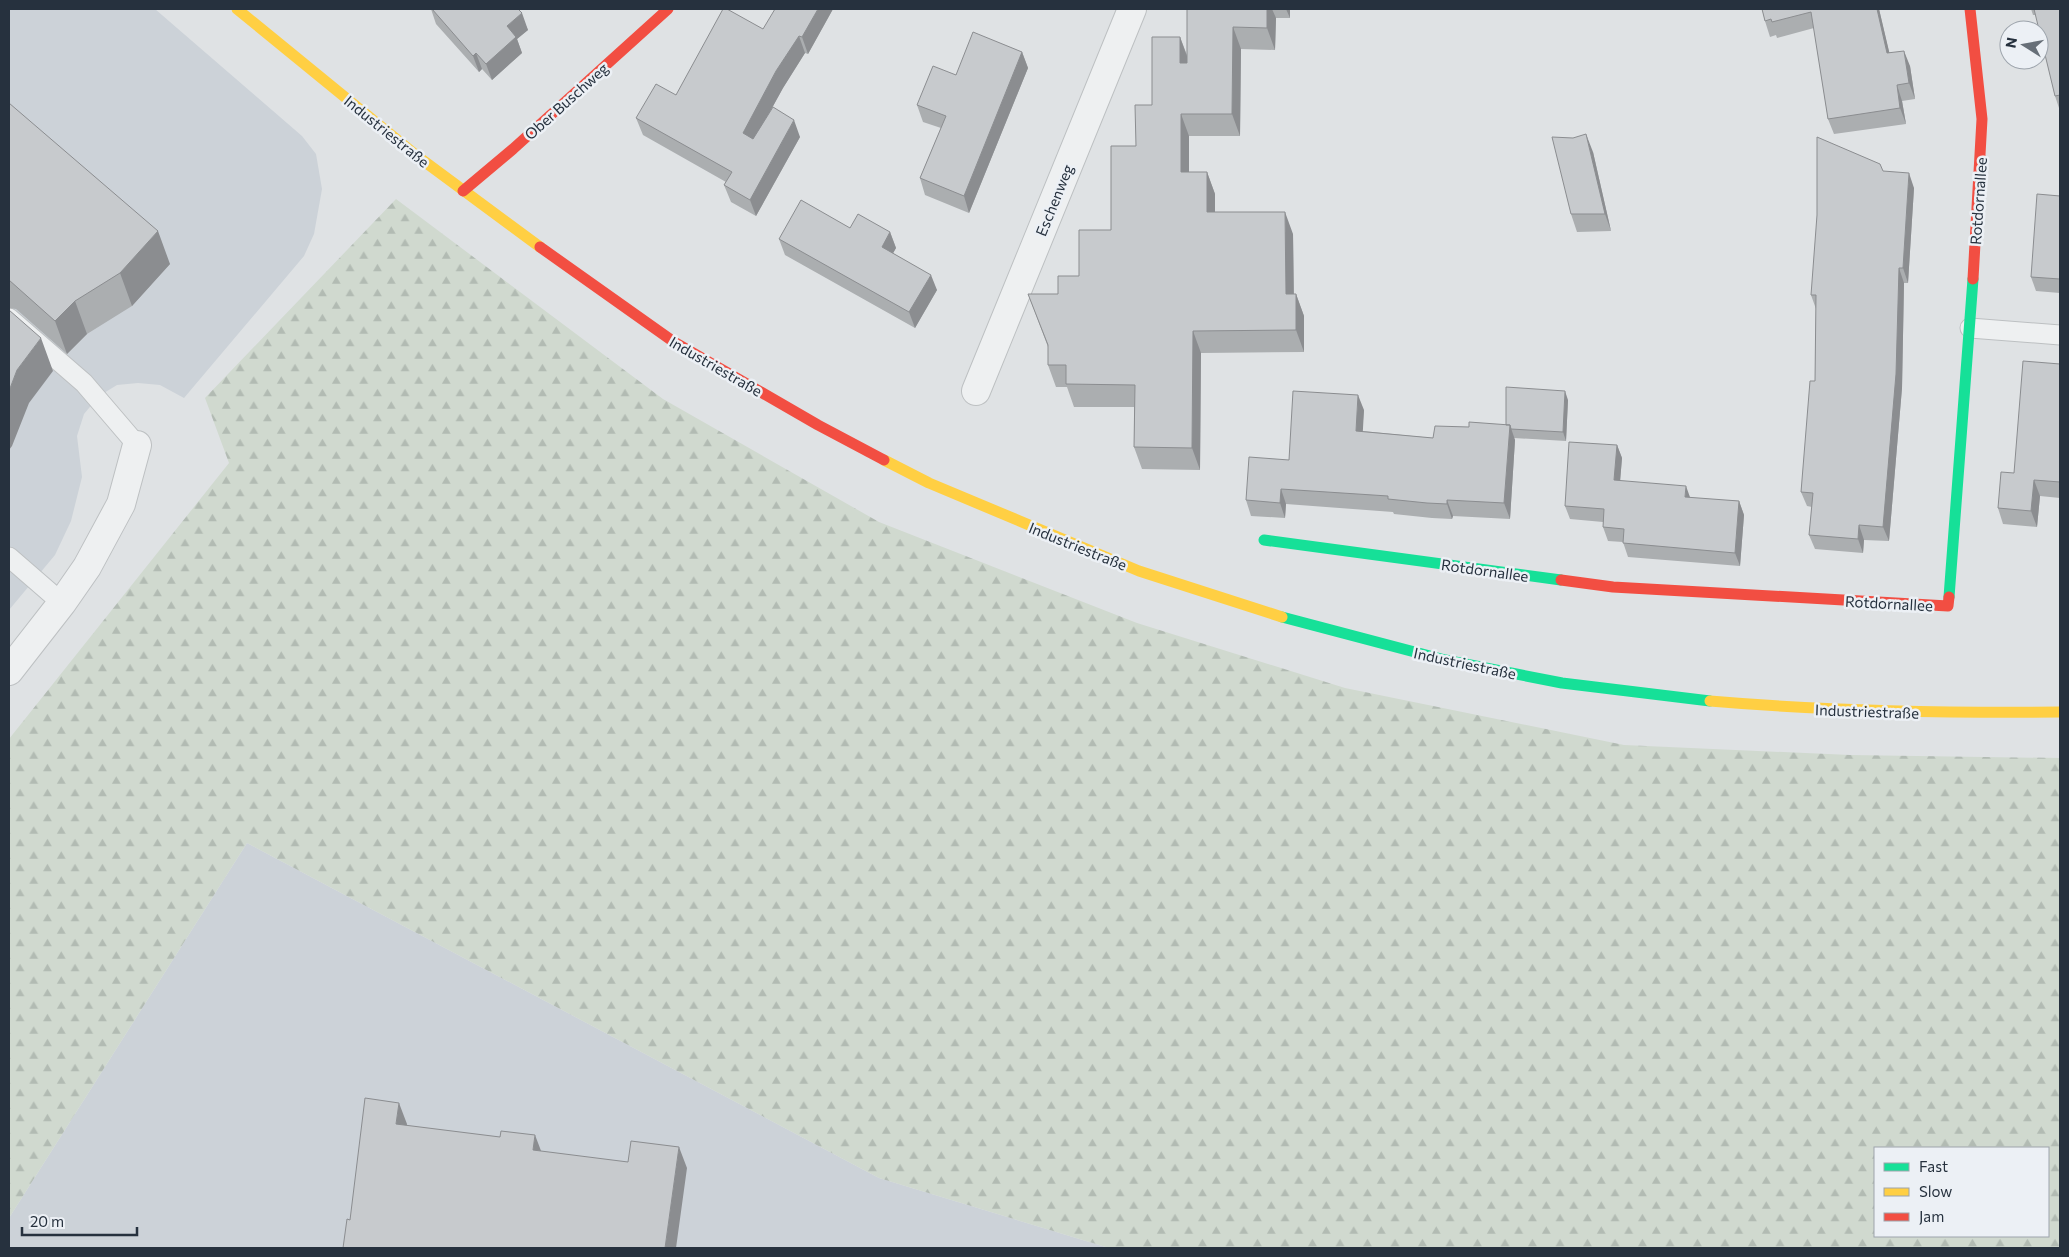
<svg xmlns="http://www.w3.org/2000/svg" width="2069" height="1257" font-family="Commissioner,sans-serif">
  <defs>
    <pattern id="forest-firs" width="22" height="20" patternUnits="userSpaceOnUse" patternTransform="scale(1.25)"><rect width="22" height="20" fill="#d0d9cf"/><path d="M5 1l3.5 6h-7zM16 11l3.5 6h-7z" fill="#b2bbb3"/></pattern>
  </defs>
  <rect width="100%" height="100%" fill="#dfe2e4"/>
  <path fill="#ccd2d8" d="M 9,9 L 155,9 L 302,136 L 316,154 L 322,189 L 314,234 L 304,256 L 184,398 L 160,385 L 138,383 L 117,385 L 99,396 L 84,414 L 77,436 L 82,477 L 71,521 L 55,555 L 9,610 Z
    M 247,843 L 879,1178 L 1109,1248 L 9,1248 L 9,1218 Z"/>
  <path fill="url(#forest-firs)" fill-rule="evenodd" d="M 396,199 L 663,399 L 879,522 L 1137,623 L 1345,688 L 1624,745 L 1850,755 L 2060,758 L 2060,1248 L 1109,1248 L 879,1178 L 247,843 L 9,1218 L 9,739 L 229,463 L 205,398 ZM 1875,1148 L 2048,1148 L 2048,1236 L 1875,1236 Z"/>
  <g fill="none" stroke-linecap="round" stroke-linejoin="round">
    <defs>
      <path id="lane" d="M 9,318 L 84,383 L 137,445
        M 1970,328 L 2060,335
        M 9,557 L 62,603"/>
      <path id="street" d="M 976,391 L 1132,9
        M 9,671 L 62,603 L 87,567 L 121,504 L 137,445"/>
    </defs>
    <use href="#lane" stroke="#bdc0c2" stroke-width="21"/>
    <use href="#street" stroke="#bdc0c2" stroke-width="30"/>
    <use href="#lane" stroke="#eef0f1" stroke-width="19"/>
    <use href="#street" stroke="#eef0f1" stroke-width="28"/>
    <path stroke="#16e098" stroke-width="11" d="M 1264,540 L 1561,580
      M 1949,597 L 1973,279
      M 1282,617 L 1445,660 L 1562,683 L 1710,701"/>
    <path stroke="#ffcf43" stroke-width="11" d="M 237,9 L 417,156 L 540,247
      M 884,460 L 929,483 L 1139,571 L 1282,617
      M 1710,701 C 1827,711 1943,713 2060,712"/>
    <path stroke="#f24e42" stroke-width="11" d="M 1970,9 L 1982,119 L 1973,279
      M 463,191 L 513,149 L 668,9
      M 540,247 L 674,342 L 818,425 L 884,460
      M 1561,580 L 1613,587 L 1948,606 L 1949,597"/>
  </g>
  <path fill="#abaeb0" d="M 431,9 L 518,9 L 528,30 L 517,39 L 522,53 L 492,80 L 482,69 L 479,72 L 436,24 Z
    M 833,9 L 808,54 L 805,53 L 783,88 L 768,115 L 800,137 L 756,216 L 731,202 L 724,185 L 726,182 L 643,135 L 636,118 L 676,95 L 763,29 Z
    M 1187,9 L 1290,9 L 1290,18 L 1276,18 L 1275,50 L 1241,49 L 1240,136 L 1189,136 L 1189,172 L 1207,172 L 1215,194 L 1215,212 L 1293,234 L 1294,294 L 1296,294 L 1304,316 L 1304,352 L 1201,353 L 1200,470 L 1142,469 L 1134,447 L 1134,407 L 1074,407 L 1067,387 L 1056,387 L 1048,365 L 1048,347 L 1028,294 L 1058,294 L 1079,276 L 1111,230 L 1136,146 L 1180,37 L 1187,55 Z
    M 1762,9 L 1879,9 L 1889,52 L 1910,66 L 1915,99 L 1902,101 L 1906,124 L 1834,134 L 1828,119 L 1814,28 L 1777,38 L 1776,35 L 1770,37 L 1765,21 Z
    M 2031,9 L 2060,9 L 2060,111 L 2055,96 L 2036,15 L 2033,15 Z
    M 1022,52 L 1028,68 L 969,213 L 925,195 L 920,178 L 941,128 L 923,122 L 917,105 L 956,75 Z
    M 9,103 L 170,264 L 132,306 L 87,334 L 67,354 L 16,309 L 9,308 Z
    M 1593,152 L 1611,231 L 1577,232 L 1571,214 Z
    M 1883,171 L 1914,188 L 1908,283 L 1904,283 L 1902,388 L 1889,541 L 1864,540 L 1863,553 L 1815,549 L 1809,535 L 1812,507 L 1807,506 L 1801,492 L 1815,381 L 1816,309 L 1811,295 Z
    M 2060,196 L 2060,293 L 2036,291 L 2031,277 Z
    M 850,228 L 890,232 L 896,248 L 893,253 L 937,290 L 915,328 L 785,255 L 779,239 Z
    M 2060,364 L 2060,498 L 2040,496 L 2037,527 L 2003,524 L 1998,508 L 2014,473 Z
    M 1568,400 L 1566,441 L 1514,438 L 1515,440 L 1510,519 L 1453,516 L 1452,519 L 1432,518 L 1394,514 L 1393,512 L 1286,504 L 1285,518 L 1251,516 L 1246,500 L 1289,460 L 1364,410 L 1362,431 L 1433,438 L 1469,427 L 1506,425 Z
    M 1617,445 L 1622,458 L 1620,481 L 1690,498 L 1739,501 L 1744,515 L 1740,566 L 1628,557 L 1623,542 L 1608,541 L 1603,527 L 1603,522 L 1570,519 L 1565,506 Z"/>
  <path fill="#8b8d90" d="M 818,9 L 833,9 L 808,54 L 802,37 Z
    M 1267,9 L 1272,9 L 1276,18 L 1275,50 L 1267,28 Z
    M 1286,9 L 1290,9 L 1290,18 Z
    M 1877,9 L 1879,9 L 1893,68 L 1887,53 Z
    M 522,13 L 528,30 L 517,39 L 522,53 L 492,80 L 486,64 L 507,26 Z
    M 1233,27 L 1241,49 L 1240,136 L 1232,114 Z
    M 799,36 L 805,53 L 783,88 L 749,150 L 743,133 L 776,71 Z
    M 1180,37 L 1188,59 L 1188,85 L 1180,63 Z
    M 1904,51 L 1910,66 L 1915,99 L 1909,83 Z
    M 1022,52 L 1028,68 L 969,213 L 964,196 Z
    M 476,53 L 482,69 L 479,72 L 473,56 Z
    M 1897,85 L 1902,101 L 1906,124 L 1900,108 Z
    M 1181,114 L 1189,136 L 1189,194 L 1181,172 Z
    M 794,120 L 800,137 L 756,216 L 750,200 Z
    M 1586,134 L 1593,152 L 1611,231 L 1605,214 Z
    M 1207,172 L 1215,194 L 1215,234 L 1207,212 Z
    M 1909,173 L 1914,188 L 1908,283 L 1903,268 Z
    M 1285,212 L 1293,234 L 1294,316 L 1286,294 Z
    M 158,231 L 170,264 L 132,306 L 120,273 Z
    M 890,232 L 896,248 L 888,262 L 882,247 Z
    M 1899,268 L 1904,283 L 1902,388 L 1889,541 L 1883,527 Z
    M 931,275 L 937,290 L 915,328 L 909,312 Z
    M 1296,294 L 1304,316 L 1304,352 L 1296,330 Z
    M 75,301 L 87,334 L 67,354 L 55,321 Z
    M 1193,331 L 1201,353 L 1200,470 L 1192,448 Z
    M 41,338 L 53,371 L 29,403 L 12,446 L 9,450 L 9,391 L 17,370 Z
    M 1565,391 L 1568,400 L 1566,441 L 1563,432 Z
    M 1358,395 L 1364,410 L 1362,446 L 1356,431 Z
    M 1510,425 L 1515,440 L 1510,519 L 1504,503 Z
    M 1617,445 L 1622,458 L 1619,494 L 1614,480 Z
    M 2034,480 L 2040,496 L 2037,527 L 2031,511 Z
    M 1686,486 L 1691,500 L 1685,497 Z
    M 1281,489 L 1286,504 L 1285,518 L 1280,503 Z
    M 1447,500 L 1453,516 L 1452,519 L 1447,504 Z
    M 1739,501 L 1744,515 L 1740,566 L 1735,553 Z
    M 1859,525 L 1864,540 L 1863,553 L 1858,539 Z
    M 399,1103 L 407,1124 L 404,1145 L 396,1124 Z
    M 535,1135 L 543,1156 L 533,1150 Z
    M 679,1147 L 687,1168 L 676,1248 L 665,1248 Z"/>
  <path fill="#c7cacd" stroke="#8b8d90" d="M 432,9 L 518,9 L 522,13 L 507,26 L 516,37 L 486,64 L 476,53 L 473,56 Z
    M 723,9 L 727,9 L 763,29 L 775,9 L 818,9 L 802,37 L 799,36 L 776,71 L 743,133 L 753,139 L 773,107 L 794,120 L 750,200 L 724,185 L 732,172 L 636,118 L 656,84 L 676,95 Z
    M 1187,9 L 1267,9 L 1267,28 L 1233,27 L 1232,114 L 1181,114 L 1181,172 L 1207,172 L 1207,212 L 1285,212 L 1286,294 L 1296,294 L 1296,330 L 1193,331 L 1192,448 L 1134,447 L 1135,385 L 1066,384 L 1066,365 L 1048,365 L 1048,345 L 1028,294 L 1058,294 L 1058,276 L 1079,276 L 1079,230 L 1111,230 L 1111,146 L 1136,146 L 1135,105 L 1152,105 L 1152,37 L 1180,37 L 1180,63 L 1187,63 Z
    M 1762,9 L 1877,9 L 1887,53 L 1904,51 L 1909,83 L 1897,85 L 1900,108 L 1828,119 L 1811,12 L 1772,22 L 1771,19 L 1765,21 Z
    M 2034,9 L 2060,9 L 2060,95 L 2055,96 Z
    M 973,32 L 1022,52 L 964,196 L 920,178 L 946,116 L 917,105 L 933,66 L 956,75 Z
    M 9,103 L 158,231 L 120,273 L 75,301 L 55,321 L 9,280 Z
    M 1586,134 L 1605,214 L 1571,214 L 1552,137 L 1573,138 Z
    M 1817,137 L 1880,164 L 1883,171 L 1909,173 L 1903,268 L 1899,268 L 1896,374 L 1883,527 L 1859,525 L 1858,539 L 1809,535 L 1813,493 L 1801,492 L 1810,381 L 1815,381 L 1816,295 L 1811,295 L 1817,215 Z
    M 2037,194 L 2060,196 L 2060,279 L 2031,277 Z
    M 801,200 L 850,228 L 858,214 L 890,232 L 882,247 L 931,275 L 909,312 L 779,239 Z
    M 9,310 L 41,338 L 17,370 L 9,391 Z
    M 2023,361 L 2060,364 L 2060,482 L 2034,480 L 2031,511 L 1998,508 L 2001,472 L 2014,473 Z
    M 1506,387 L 1565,391 L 1563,432 L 1511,429 L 1510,425 L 1506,425 Z
    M 1293,391 L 1358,395 L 1356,431 L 1433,438 L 1435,426 L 1469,427 L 1469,422 L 1510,425 L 1504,503 L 1447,500 L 1447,504 L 1427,503 L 1388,499 L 1388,496 L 1281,489 L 1280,503 L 1246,500 L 1249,457 L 1289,460 Z
    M 1569,442 L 1617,445 L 1614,480 L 1686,486 L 1685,497 L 1739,501 L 1735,553 L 1623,543 L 1624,529 L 1603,527 L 1604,509 L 1565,506 Z
    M 365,1098 L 399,1103 L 396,1124 L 500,1137 L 501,1131 L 535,1135 L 533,1150 L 628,1162 L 631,1141 L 679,1147 L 665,1248 L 343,1248 L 347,1219 L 350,1220 Z"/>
  <g text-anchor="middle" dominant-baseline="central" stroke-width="5" stroke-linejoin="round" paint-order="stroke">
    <g font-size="15" fill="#26313e" stroke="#ecf0f5">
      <text transform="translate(566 101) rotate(-42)">Ober Buschweg</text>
      <text transform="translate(387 131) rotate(39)">Industriestraße</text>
      <text transform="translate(1054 200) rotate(-68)">Eschenweg</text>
      <text transform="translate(1978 201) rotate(-86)">Rotdornallee</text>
      <text transform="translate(716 366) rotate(30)">Industriestraße</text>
      <text transform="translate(1078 546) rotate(22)">Industriestraße</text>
      <text transform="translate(1485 570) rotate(8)">Rotdornallee</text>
      <text transform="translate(1889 603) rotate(3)">Rotdornallee</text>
      <text transform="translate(1465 663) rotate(12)">Industriestraße</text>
      <text transform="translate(1867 711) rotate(2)">Industriestraße</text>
    </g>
  </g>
  <rect width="2069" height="1257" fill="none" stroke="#26313e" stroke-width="20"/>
  <rect x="1874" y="1147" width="175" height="90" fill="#ecf0f5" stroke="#9da4ac"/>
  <rect x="1884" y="1163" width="25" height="8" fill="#16e098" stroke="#9da4ac"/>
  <text x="1919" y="1172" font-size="15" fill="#26313e">Fast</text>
  <rect x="1884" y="1188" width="25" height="8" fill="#ffcf43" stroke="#9da4ac"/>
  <text x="1919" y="1197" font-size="15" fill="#26313e">Slow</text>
  <rect x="1884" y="1213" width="25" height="8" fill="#f24e42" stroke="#9da4ac"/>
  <text x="1919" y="1222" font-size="15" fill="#26313e">Jam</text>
  <g transform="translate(2024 45) rotate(281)"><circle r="24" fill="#ecf0f5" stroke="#9da4ac"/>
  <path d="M0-4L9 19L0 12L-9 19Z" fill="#676f78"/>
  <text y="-8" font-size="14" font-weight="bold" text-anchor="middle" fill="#26313e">N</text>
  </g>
  <path d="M22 1227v8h115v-8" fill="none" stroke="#26313e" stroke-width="2.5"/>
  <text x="30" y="1227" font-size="15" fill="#26313e" stroke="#ecf0f5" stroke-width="4" paint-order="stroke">20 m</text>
</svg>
